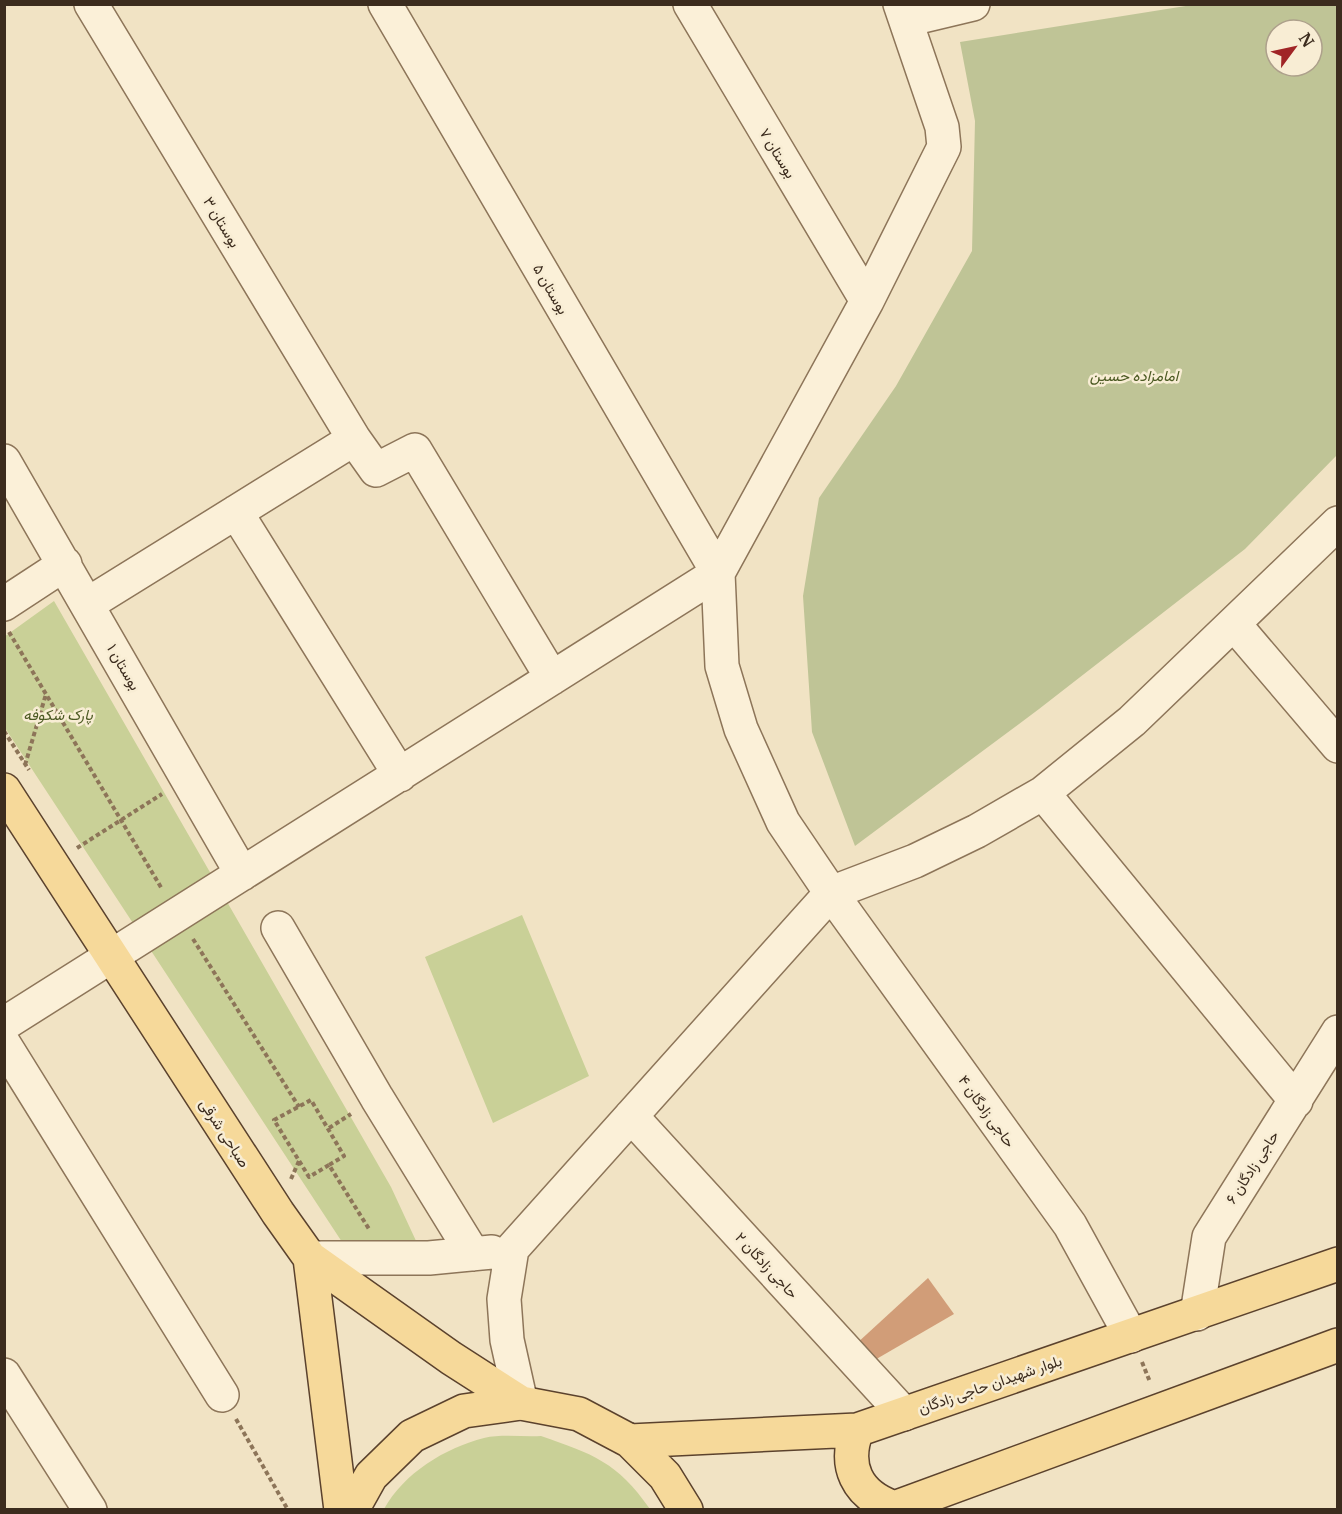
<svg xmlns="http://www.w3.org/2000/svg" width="1342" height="1514" font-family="Merriweather,Vazirmatn,serif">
  <rect width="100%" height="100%" fill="#f1e3c4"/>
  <path fill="#c9d097" d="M 54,601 L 391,1187 L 417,1243 L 342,1242 L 5,728 L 4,637 Z
    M 522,915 L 589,1076 L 493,1123 L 425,957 Z
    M 541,1436 C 593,1454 617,1462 650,1509 L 384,1509 C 404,1473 445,1448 484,1438 C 501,1434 523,1437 541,1436 Z"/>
  <path fill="#bfc496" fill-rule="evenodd" d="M 1192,5 L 1337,5 L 1337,455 L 1245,549 L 1039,709 L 855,846 L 812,732 L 803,596 L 819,498 L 896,386 L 972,251 L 975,121 L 960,42 ZM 1276,30 L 1312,30 L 1312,66 L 1276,66 Z"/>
  <path fill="#d19d78" d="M 928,1278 L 954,1314 L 873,1361 L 855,1345 Z"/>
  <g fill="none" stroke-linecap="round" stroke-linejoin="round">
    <defs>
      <path id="minor" d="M 91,4 L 354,439
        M 385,4 L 718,573 L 722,666 L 741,729 L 783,822 L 831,893 L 1070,1225 L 1131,1336
        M 690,4 L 867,301
        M 906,20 L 973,4
        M 4,461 L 242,874
        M 236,512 L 400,775
        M 4,604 L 65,564
        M 88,604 L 354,439 L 376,470 L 415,450 L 552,678
        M 1234,624 L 1338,746
        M 1043,793 L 1296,1101
        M 278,928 L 377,1098 L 473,1254
        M 4,1024 L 718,573 L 867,301 L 944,147 L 942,127 L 900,4
        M 4,1044 L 222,1395
        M 631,1116 L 904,1414
        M 310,1258 L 429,1258 L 492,1252
        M 1197,1314 L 1209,1237 L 1338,1032
        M 4,1375 L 90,1510
        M 521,1403 L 507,1340 L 504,1299 L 512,1249 L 831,893 L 915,861 L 977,831 L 1043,793 L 1132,721 L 1338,523"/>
      <path id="major" d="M 4,790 L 278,1213 L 310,1258 L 451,1358 L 521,1403
        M 310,1258 L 341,1510
        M 857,1430 C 843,1466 857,1494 892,1507
        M 630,1441 L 857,1430 L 1338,1264
        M 352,1510 L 371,1476 L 412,1436 L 464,1411 L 521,1403 L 579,1414 L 630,1441 L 665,1476 L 686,1510
        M 889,1510 L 1338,1345"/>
    </defs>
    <use href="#minor" stroke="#8d7559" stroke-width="36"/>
    <use href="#major" stroke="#5b422d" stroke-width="36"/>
    <path stroke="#8d7559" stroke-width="4" stroke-dasharray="4.5 3" stroke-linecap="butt" d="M 9,632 L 162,889
      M 4,731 L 29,770
      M 25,765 L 46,694
      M 77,848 L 162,794
      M 193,939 L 299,1107
      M 329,1128 L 351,1114
      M 329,1165 L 309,1177 L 274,1120 L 311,1100 L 344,1156 L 329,1165 L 369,1229
      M 291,1179 L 299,1161
      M 1142,1362 L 1150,1382
      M 236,1419 L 288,1510"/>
    <use href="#minor" stroke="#fbf0d8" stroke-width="33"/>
    <use href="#major" stroke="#f6d99a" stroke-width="33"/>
  </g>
  <g text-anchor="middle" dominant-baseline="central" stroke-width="5" stroke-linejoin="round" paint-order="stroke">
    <g font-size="15" fill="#3c2c1e" stroke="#f8edd4">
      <text transform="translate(778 153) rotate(59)">بوستان ۷</text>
      <text transform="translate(222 222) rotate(59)">بوستان ۳</text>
      <text transform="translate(551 289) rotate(60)">بوستان ۵</text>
      <text transform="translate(124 667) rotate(60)">بوستان ۱</text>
      <text transform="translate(987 1111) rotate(54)">حاجی زادگان ۴</text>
      <text transform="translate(225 1133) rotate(57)">صباحی شرقی</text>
      <text transform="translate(1252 1167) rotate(-57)">حاجی زادگان ۶</text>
      <text transform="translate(767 1265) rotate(47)">حاجی زادگان ۲</text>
      <text transform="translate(990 1384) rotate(-19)">بلوار شهیدان حاجی زادگان</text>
    </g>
    <g font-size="15" font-style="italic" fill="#4c5a23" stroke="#f8edd4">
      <text x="1134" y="375">امامزاده حسین</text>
      <text x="58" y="714">پارک شکوفه</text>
    </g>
  </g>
  <rect width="1342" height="1514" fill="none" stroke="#3c2c1e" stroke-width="12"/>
  <g transform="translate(1294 48) rotate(57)"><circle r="28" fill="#f8edd4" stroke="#ada08b" stroke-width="1.5"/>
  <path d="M0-4.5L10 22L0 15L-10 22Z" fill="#a02526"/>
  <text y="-9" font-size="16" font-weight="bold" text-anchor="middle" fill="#3c2c1e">N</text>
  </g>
</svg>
